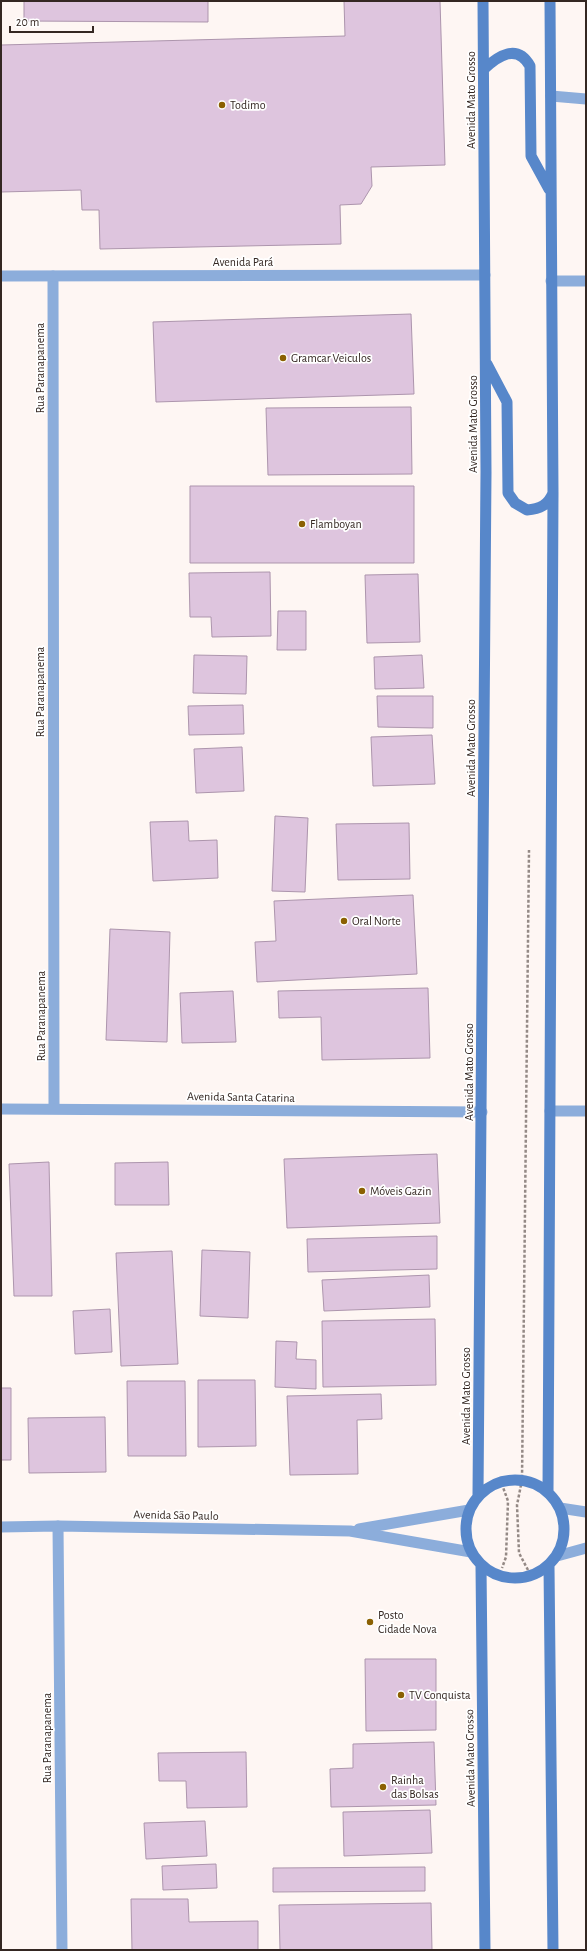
<svg xmlns="http://www.w3.org/2000/svg" width="587" height="1951" font-family="'Alegreya Sans',sans-serif">
  <rect width="100%" height="100%" fill="#fef6f3"/>
  <path fill="#dec5de" stroke="#ad95ad" d="M 24,1 L 208,1 L 208,22 L 24,21 Z
    M 344,1 L 440,1 L 445,165 L 371,167 L 372,186 L 361,204 L 340,205 L 341,244 L 100,249 L 99,210 L 82,210 L 81,190 L 1,192 L 1,45 L 345,36 Z
    M 411,314 L 414,394 L 156,402 L 153,322 Z
    M 411,407 L 412,474 L 268,475 L 266,408 Z
    M 190,486 L 414,486 L 414,563 L 190,563 Z
    M 270,572 L 271,636 L 212,637 L 211,617 L 190,617 L 189,573 Z
    M 418,574 L 420,642 L 367,643 L 365,575 Z
    M 278,611 L 306,611 L 306,650 L 277,650 Z
    M 194,655 L 247,656 L 246,694 L 193,693 Z
    M 422,655 L 424,688 L 375,689 L 374,657 Z
    M 377,696 L 433,696 L 433,728 L 378,727 Z
    M 243,705 L 244,734 L 189,735 L 188,706 Z
    M 432,735 L 435,784 L 373,786 L 371,737 Z
    M 242,747 L 244,791 L 196,793 L 194,749 Z
    M 275,816 L 308,818 L 305,892 L 272,891 Z
    M 188,821 L 189,841 L 217,840 L 218,878 L 153,881 L 150,822 Z
    M 409,823 L 410,879 L 338,880 L 336,824 Z
    M 413,895 L 417,974 L 257,982 L 255,942 L 276,941 L 274,901 Z
    M 110,929 L 170,932 L 167,1042 L 106,1040 Z
    M 428,988 L 430,1058 L 322,1060 L 321,1017 L 279,1018 L 278,991 Z
    M 233,991 L 236,1042 L 182,1043 L 180,993 Z
    M 437,1154 L 440,1223 L 287,1228 L 284,1159 Z
    M 49,1162 L 52,1296 L 14,1296 L 9,1164 Z
    M 168,1162 L 169,1205 L 115,1205 L 115,1163 Z
    M 437,1236 L 437,1269 L 308,1272 L 307,1239 Z
    M 202,1250 L 250,1252 L 248,1318 L 200,1316 Z
    M 172,1251 L 178,1364 L 121,1366 L 116,1253 Z
    M 429,1275 L 430,1307 L 324,1311 L 322,1280 Z
    M 110,1309 L 112,1352 L 75,1354 L 73,1311 Z
    M 435,1319 L 436,1385 L 323,1387 L 322,1321 Z
    M 276,1341 L 297,1342 L 296,1359 L 316,1360 L 316,1389 L 275,1387 Z
    M 198,1380 L 255,1380 L 256,1446 L 198,1447 Z
    M 127,1381 L 185,1381 L 186,1456 L 128,1456 Z
    M 1,1388 L 11,1388 L 11,1460 L 1,1460 Z
    M 381,1394 L 382,1419 L 357,1420 L 358,1474 L 290,1475 L 287,1396 Z
    M 105,1417 L 106,1472 L 29,1473 L 28,1418 Z
    M 365,1659 L 436,1659 L 436,1730 L 366,1731 Z
    M 434,1742 L 436,1805 L 331,1807 L 330,1769 L 353,1768 L 353,1744 Z
    M 246,1752 L 247,1807 L 187,1808 L 186,1781 L 159,1781 L 158,1753 Z
    M 430,1810 L 432,1853 L 344,1856 L 343,1812 Z
    M 205,1821 L 207,1856 L 146,1859 L 144,1823 Z
    M 216,1864 L 217,1888 L 163,1890 L 162,1866 Z
    M 425,1867 L 425,1891 L 273,1892 L 273,1868 Z
    M 131,1899 L 188,1899 L 189,1922 L 258,1921 L 258,1950 L 132,1950 Z
    M 431,1903 L 432,1950 L 280,1950 L 279,1905 Z"/>
  <g fill="none" stroke-linecap="round" stroke-linejoin="round">
    <path stroke="#948985" stroke-width="2.5" stroke-dasharray="3 2" stroke-linecap="butt" d="M 500,1479 L 508,1501 L 506,1557 L 502,1568
      M 528,1570 L 519,1553 L 517,1505 L 522,1480 L 529,850"/>
    <path stroke="#8caddb" stroke-width="11" d="M 551,96 L 586,99"/>
    <path stroke="#8caddb" stroke-width="11" d="M 53,276 L 54,1108
      M 58,1526 L 62,1950"/>
    <path stroke="#8caddb" stroke-width="11" d="M 1,276 L 485,275
      M 551,281 L 586,281
      M 1,1109 L 482,1112
      M 550,1111 L 586,1111
      M 560,1508 L 586,1512
      M 1,1527 L 58,1526 L 350,1531 L 471,1552
      M 359,1529 L 469,1510
      M 557,1556 L 586,1548"/>
    <path stroke="#5787ca" stroke-width="11" d="M 484,69 C 498,56 517,43 530,66 L 531,156 L 549,189
      M 487,364 L 507,402 L 508,493 L 515,503 L 527,510 C 540,509 548,505 553,493
      M466 1529a49 49 0 1 1 98 0a49 49 0 1 1-98 0Z
      M 548,1493 L 553,493 L 550,1
      M 478,1495 L 486,472 L 483,1
      M 481,1566 L 485,1950
      M 549,1566 L 553,1950"/>
  </g>
  <g fill="#8b6002" stroke="#fff" stroke-width="1.5">
    <circle cx="222" cy="105" r="4"/>
    <circle cx="283" cy="358" r="4"/>
    <circle cx="302" cy="524" r="4"/>
    <circle cx="344" cy="921" r="4"/>
    <circle cx="362" cy="1191" r="4"/>
    <circle cx="370" cy="1622" r="4"/>
    <circle cx="401" cy="1695" r="4"/>
    <circle cx="383" cy="1787" r="4"/>
  </g>
  <g text-anchor="middle" dominant-baseline="central" stroke-width="3.5" stroke-linejoin="round" paint-order="stroke">
    <g font-size="12" fill="#342722" stroke="#fff">
      <text transform="translate(471 100) rotate(-90)">Avenida Mato Grosso</text>
      <text x="243" y="262">Avenida Pará</text>
      <text transform="translate(40 368) rotate(-90)">Rua Paranapanema</text>
      <text transform="translate(473 424) rotate(-90)">Avenida Mato Grosso</text>
      <text transform="translate(40 692) rotate(-90)">Rua Paranapanema</text>
      <text transform="translate(471 748) rotate(-90)">Avenida Mato Grosso</text>
      <text transform="translate(41 1016) rotate(-90)">Rua Paranapanema</text>
      <text transform="translate(469 1072) rotate(-90)">Avenida Mato Grosso</text>
      <text transform="translate(241 1097) rotate(1)">Avenida Santa Catarina</text>
      <text transform="translate(466 1396) rotate(-90)">Avenida Mato Grosso</text>
      <text transform="translate(176 1515) rotate(1)">Avenida São Paulo</text>
      <text transform="translate(47 1738) rotate(-90)">Rua Paranapanema</text>
      <text transform="translate(470 1758) rotate(-91)">Avenida Mato Grosso</text>
    </g>
    <g font-size="12" fill="#342722" stroke="#fff" text-anchor="start">
      <text x="230" y="105">Todimo</text>
      <text x="291" y="358">Gramcar Veiculos</text>
      <text x="310" y="524">Flamboyan</text>
      <text x="352" y="921">Oral Norte</text>
      <text x="370" y="1191">Móveis Gazin</text>
      <text x="378" y="1615">Posto<tspan x="378" dy="14">Cidade Nova</tspan></text>
      <text x="409" y="1695">TV Conquista</text>
      <text x="391" y="1780">Rainha<tspan x="391" dy="14">das Bolsas</tspan></text>
    </g>
  </g>
  <rect width="587" height="1951" fill="none" stroke="#342722" stroke-width="4"/>
  <path d="M10 26v6h83v-6" fill="none" stroke="#342722" stroke-width="2"/>
  <text x="16" y="26" font-size="12" fill="#342722" stroke="#ffffff" stroke-width="3" paint-order="stroke">20 m</text>
</svg>
